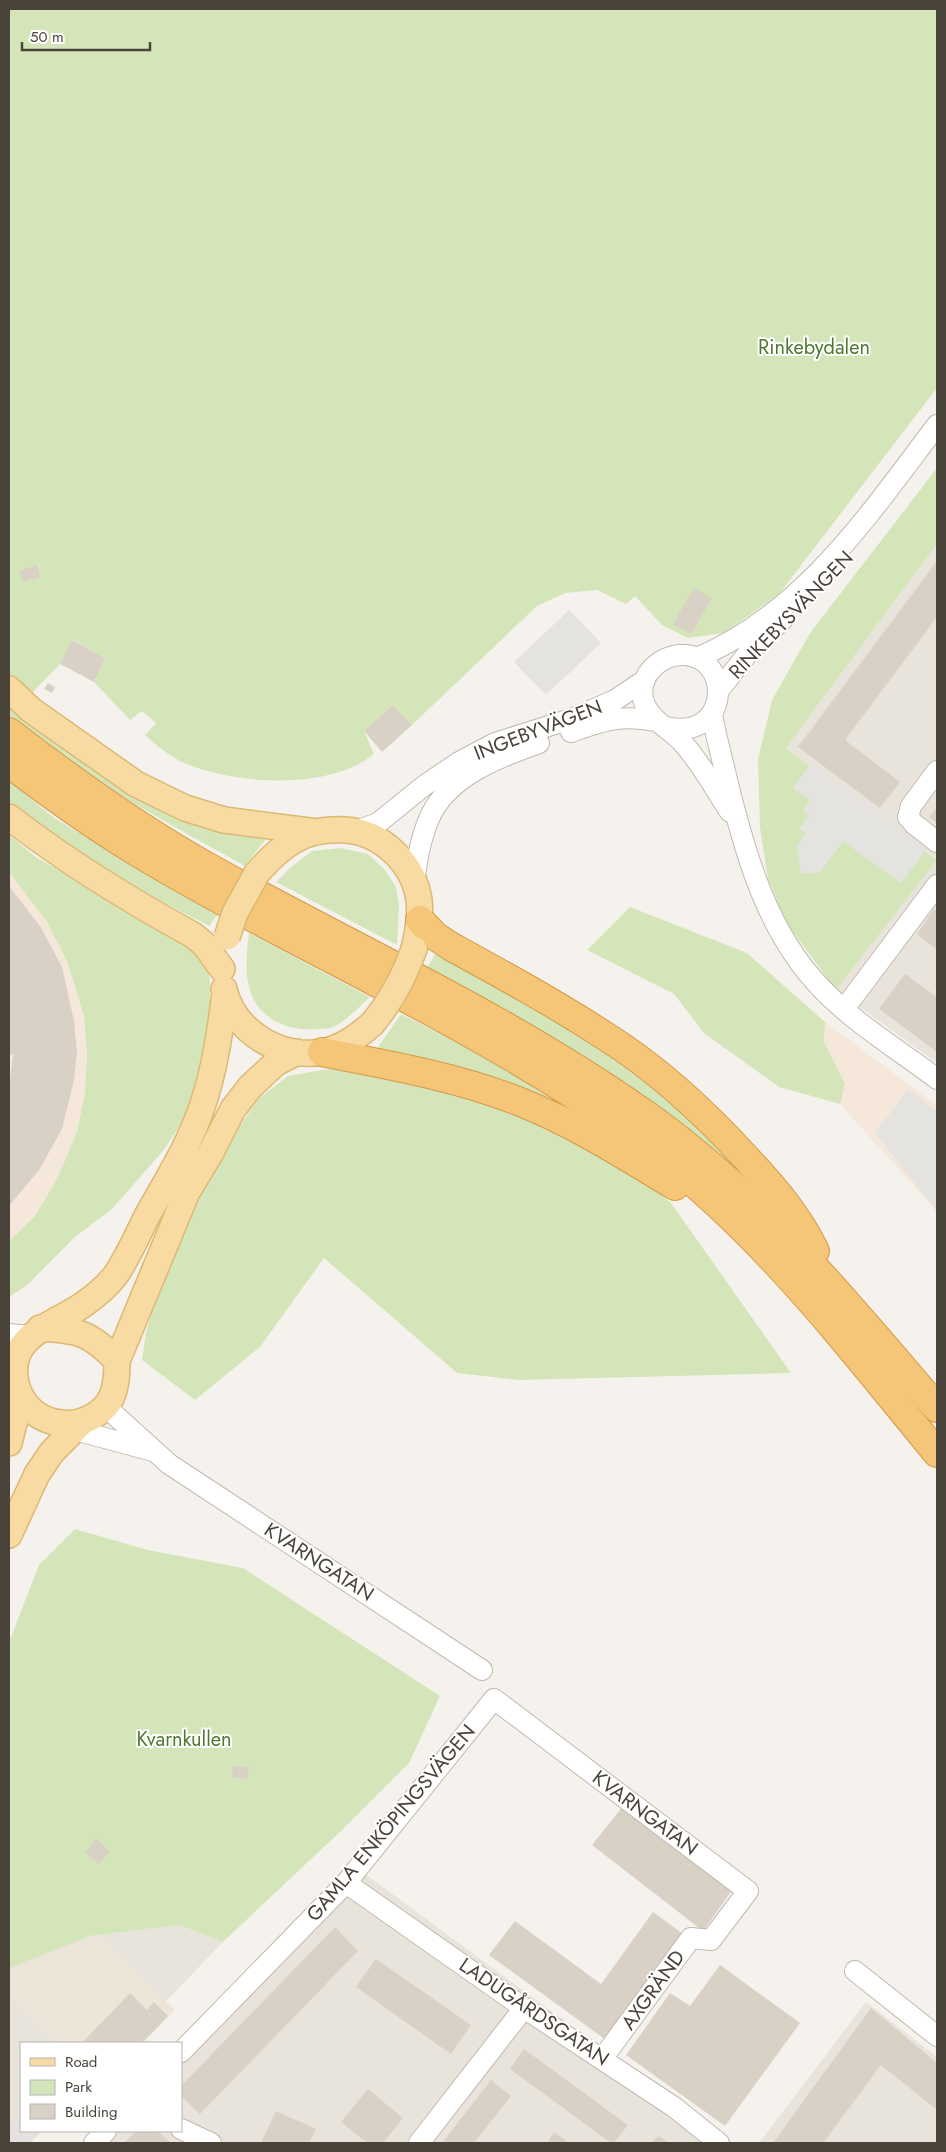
<svg xmlns="http://www.w3.org/2000/svg" width="946" height="2152" font-family="Jost,sans-serif">
  <rect width="100%" height="100%" fill="#f5f2ed"/>
  <path fill="#e9e4db" d="M 937,544 L 937,1063 L 836,990 L 937,859 L 786,748 Z
    M 349,1862 L 730,2143 L 102,2143 L 113,2131 L 181,2131 L 181,2053 Z
    M 179,1925 L 223,1942 L 126,2043 L 21,2043 L 21,2123 L 9,2118 L 9,1968 L 90,1936 Z
    M 866,2002 L 937,2057 L 937,2143 L 759,2143 Z"/>
  <path fill="#f5e8da" d="M 9,872 L 47,922 L 67,961 L 84,1016 L 87,1054 L 85,1092 L 77,1132 L 58,1177 L 35,1216 L 9,1241 Z
    M 825,1022 L 937,1105 L 937,1212 L 840,1104 L 844,1084 L 824,1042 Z"/>
  <path fill="#e5e1de" d="M 9,2118 L 21,2123 L 21,2131 L 41,2132 L 30,2143 L 9,2143 Z"/>
  <path fill="#ede6d8" d="M 97,1936 L 175,2010 L 143,2043 L 59,2043 L 9,1994 L 9,1971 Z"/>
  <path fill="#d4e6b9" d="M 9,9 L 937,9 L 937,388 L 779,594 L 724,633 L 688,638 L 662,625 L 635,596 L 626,604 L 597,590 L 565,593 L 537,606 L 412,725 L 393,705 L 364,731 L 374,754 C 329,791 233,785 182,762 C 168,755 157,746 145,735 L 156,723 L 142,711 L 130,720 L 94,682 L 105,658 L 73,640 L 60,664 L 31,694 L 9,675 Z
    M 937,468 L 937,544 L 786,748 L 937,860 L 836,990 L 787,924 L 768,879 L 760,828 L 758,759 L 772,700 L 810,633 Z
    M 9,701 L 26,718 L 268,836 L 245,866 C 164,821 80,777 9,715 Z
    M 9,780 L 54,818 L 218,914 L 209,926 C 139,891 74,850 9,808 Z
    M 9,835 L 37,858 L 194,943 L 207,963 L 210,982 L 210,1010 L 208,1042 L 188,1114 L 163,1151 L 112,1209 L 75,1237 L 27,1285 L 9,1297 L 9,1241 L 35,1216 L 58,1177 L 77,1132 L 85,1092 L 87,1054 L 84,1016 L 67,961 L 47,922 L 9,872 Z
    M 341,848 L 368,854 L 385,870 L 396,887 L 399,904 L 397,945 L 276,882 L 290,868 L 312,851 Z
    M 630,907 L 747,953 L 825,1022 L 824,1042 L 845,1084 L 840,1104 L 779,1087 L 704,1033 L 674,994 L 587,950 Z
    M 249,933 L 370,997 C 359,1007 348,1019 335,1026 C 331,1029 325,1028 320,1029 C 291,1032 259,1021 250,990 C 244,972 247,952 249,933 Z
    M 436,952 L 551,1016 L 624,1064 L 726,1149 L 751,1179 L 662,1112 L 584,1057 L 427,968 Z
    M 401,1014 L 489,1059 L 591,1125 L 374,1053 Z
    M 328,1069 L 387,1075 L 508,1109 L 578,1142 L 642,1180 L 671,1203 L 791,1373 L 518,1380 L 457,1373 L 324,1258 L 260,1347 L 195,1400 L 142,1360 L 146,1332 L 167,1265 L 206,1183 L 235,1133 L 259,1098 L 288,1076 Z
    M 75,1529 L 148,1550 L 243,1568 L 440,1696 L 409,1763 L 344,1828 L 223,1942 L 179,1925 L 90,1936 L 9,1968 L 9,1642 L 39,1565 Z"/>
  <path fill="#e5e3e0" d="M 569,610 L 601,643 L 546,695 L 514,662 Z
    M 811,764 L 927,848 L 901,883 L 843,841 L 820,872 L 801,874 L 797,845 L 806,834 L 799,829 L 809,816 L 803,811 L 810,800 L 793,788 Z
    M 908,1089 L 937,1111 L 937,1211 L 875,1133 Z"/>
  <path fill="#d9d0c6" d="M 937,561 L 937,617 L 845,740 L 900,782 L 880,808 L 798,747 Z
    M 37,565 L 40,577 L 23,582 L 19,571 Z
    M 694,588 L 712,598 L 691,634 L 673,624 Z
    M 72,640 L 105,658 L 94,682 L 60,664 Z
    M 48,683 L 55,687 L 52,693 L 44,689 Z
    M 393,705 L 412,725 L 382,752 L 364,731 Z
    M 937,807 L 937,823 L 929,817 Z
    M 9,886 L 40,926 L 62,967 L 74,1021 L 77,1052 L 74,1080 L 62,1129 L 39,1170 L 9,1206 L 9,1080 L 10,1081 L 13,1054 L 9,1055 Z
    M 934,909 L 937,911 L 937,950 L 917,934 Z
    M 905,974 L 937,997 L 937,1052 L 879,1009 Z
    M 233,1766 L 249,1767 L 247,1779 L 232,1777 Z
    M 623,1806 L 733,1889 L 703,1931 L 592,1845 Z
    M 96,1839 L 110,1851 L 99,1864 L 85,1853 Z
    M 653,1912 L 683,1934 L 606,2040 L 489,1955 L 515,1921 L 601,1984 Z
    M 335,1927 L 358,1951 L 200,2114 L 181,2096 L 181,2086 Z
    M 376,1959 L 471,2025 L 451,2054 L 356,1987 Z
    M 720,1965 L 800,2023 L 725,2126 L 626,2055 L 670,1993 L 690,2006 Z
    M 130,1993 L 147,2010 L 154,2002 L 168,2016 L 142,2043 L 82,2043 Z
    M 871,2008 L 937,2063 L 937,2110 L 881,2065 L 823,2143 L 773,2143 Z
    M 524,2049 L 628,2125 L 614,2143 L 611,2143 L 510,2069 Z
    M 491,2080 L 511,2096 L 474,2143 L 442,2143 Z
    M 368,2089 L 403,2118 L 383,2143 L 367,2143 L 341,2122 Z
    M 276,2111 L 316,2129 L 309,2143 L 261,2143 Z
    M 136,2131 L 157,2131 L 171,2143 L 124,2143 Z
    M 554,2132 L 569,2143 L 547,2143 Z
    M 658,2136 L 669,2143 L 651,2143 Z"/>
  <g fill="none" stroke-linecap="round" stroke-linejoin="round">
    <defs>
      <path id="minor" d="M 697,658 C 804,613 870,513 937,425
        M 719,690 L 749,652 L 784,618
        M 712,714 C 716,738 723,761 728,784 C 746,857 768,933 821,988 C 854,1023 899,1050 937,1079
        M 666,727 C 730,742 733,658 685,655 C 659,653 634,679 645,705 C 653,722 670,729 682,742 C 701,763 715,789 730,812
        M 571,732 C 603,721 621,714 656,721
        M 937,771 L 911,806 L 908,817 L 914,824 L 937,842
        M 356,831 L 378,823 L 425,785 L 459,762 L 495,743 L 574,718 L 615,700 L 645,680
        M 414,882 C 417,861 420,840 429,819 C 446,777 499,757 539,743
        M 844,1009 L 937,885
        M 9,1334 L 30,1336
        M 106,1407 L 169,1464 L 482,1670
        M 75,1430 L 153,1451
        M 346,1883 L 524,2008 L 674,2107 L 719,2143
        M 855,1971 L 937,2036
        M 181,2052 L 346,1883 L 494,1699 L 748,1891 L 711,1940 L 691,1938 L 602,2059
        M 181,2129 L 211,2143
        M 94,2143 L 106,2131
        M 419,2143 L 524,2008"/>
      <path id="major" d="M 9,689 L 31,710 L 136,784 L 185,808 L 224,820 L 317,832
        M 9,817 C 67,862 129,900 193,935 L 205,945 L 222,969
        M 257,873 C 269,860 281,847 297,839 C 310,831 330,829 345,830 C 382,832 414,864 419,900 C 421,917 418,933 414,949
        M 224,989 C 233,1031 281,1060 322,1052 C 342,1048 357,1037 372,1024
        M 225,993 C 220,1031 215,1068 203,1104 C 190,1144 167,1180 147,1216 C 138,1234 126,1261 115,1276 C 107,1286 94,1297 84,1304 C 55,1325 5,1335 16,1383 C 25,1424 76,1437 105,1407 C 116,1396 117,1376 117,1361 L 187,1192 L 210,1154 L 233,1109 L 250,1087 L 265,1073 L 276,1063 L 297,1052
        M 40,1328 C 78,1330 91,1333 117,1361
        M 9,1443 L 14,1423 L 23,1401
        M 9,1535 L 37,1474 L 52,1452 L 83,1421"/>
      <path id="highway" d="M 9,732 C 71,780 137,827 206,866 C 352,947 505,1016 642,1112 C 758,1193 846,1302 937,1408
        M 9,763 C 48,793 87,821 129,847 C 174,875 221,900 267,925 C 390,990 516,1052 629,1132 C 752,1218 843,1339 937,1453
        M 420,920 L 435,936 L 452,947 C 503,975 556,1004 605,1036 C 658,1069 706,1114 748,1160 C 774,1188 798,1216 815,1251
        M 322,1052 C 388,1065 454,1076 518,1101 C 574,1123 624,1155 675,1186"/>
    </defs>
    <use href="#minor" stroke="#c0b9af" stroke-width="22"/>
    <use href="#major" stroke="#ddb873" stroke-width="28"/>
    <use href="#highway" stroke="#d49947" stroke-width="30"/>
    <use href="#minor" stroke="#fff" stroke-width="20"/>
    <use href="#major" stroke="#f8dba3" stroke-width="25"/>
    <use href="#highway" stroke="#f5c578" stroke-width="28"/>
    <defs>
      <path id="major-bridge" d="M 227,937 L 235,913 L 257,873
        M 372,1024 C 391,1001 404,978 414,949"/>
    </defs>
    <use href="#major-bridge" stroke="#ddb873" stroke-width="28" stroke-linecap="butt"/>
    <use href="#major-bridge" stroke="#f8dba3" stroke-width="25"/>
  </g>
  <g text-anchor="middle" dominant-baseline="central" stroke-width="4" stroke-linejoin="round" paint-order="stroke">
    <g font-size="20" fill="#4f7930" stroke="#fff">
      <text x="814" y="347">Rinkebydalen</text>
      <text x="184" y="1739">Kvarnkullen</text>
    </g>
    <g font-size="20" fill="#4a433a" stroke="#fff">
      <text transform="translate(791 615) rotate(-46)">RINKEBYSVÄNGEN</text>
      <text transform="translate(538 730) rotate(-21)">INGEBYVÄGEN</text>
      <text transform="translate(319 1562) rotate(33)">KVARNGATAN</text>
      <text transform="translate(645 1813) rotate(37)">KVARNGATAN</text>
      <text transform="translate(391 1823) rotate(-50)">GAMLA ENKÖPINGSVÄGEN</text>
      <text transform="translate(653 1990) rotate(-54)">AXGRÄND</text>
      <text transform="translate(534 2012) rotate(34)">LADUGÅRDSGATAN</text>
    </g>
  </g>
  <rect width="946" height="2152" fill="none" stroke="#4a433a" stroke-width="20"/>
  <rect x="20" y="2042" width="162" height="90" fill="#ffffff" stroke="#b7b4b0"/>
  <rect x="30" y="2058" width="25" height="8" fill="#f8dba3" stroke="#b7b4b0"/>
  <text x="65" y="2067" font-size="15" fill="#4a433a">Road</text>
  <rect x="30" y="2080" width="25" height="15" fill="#d4e6b9" stroke="#b7b4b0"/>
  <text x="65" y="2092" font-size="15" fill="#4a433a">Park</text>
  <rect x="30" y="2104" width="25" height="15" fill="#d9d0c6" stroke="#b7b4b0"/>
  <text x="65" y="2117" font-size="15" fill="#4a433a">Building</text>
  <path d="M22 42v8h128v-8" fill="none" stroke="#4a433a" stroke-width="2.5"/>
  <text x="30" y="42" font-size="15" fill="#4a433a" stroke="#ffffff" stroke-width="4" paint-order="stroke">50 m</text>
</svg>
